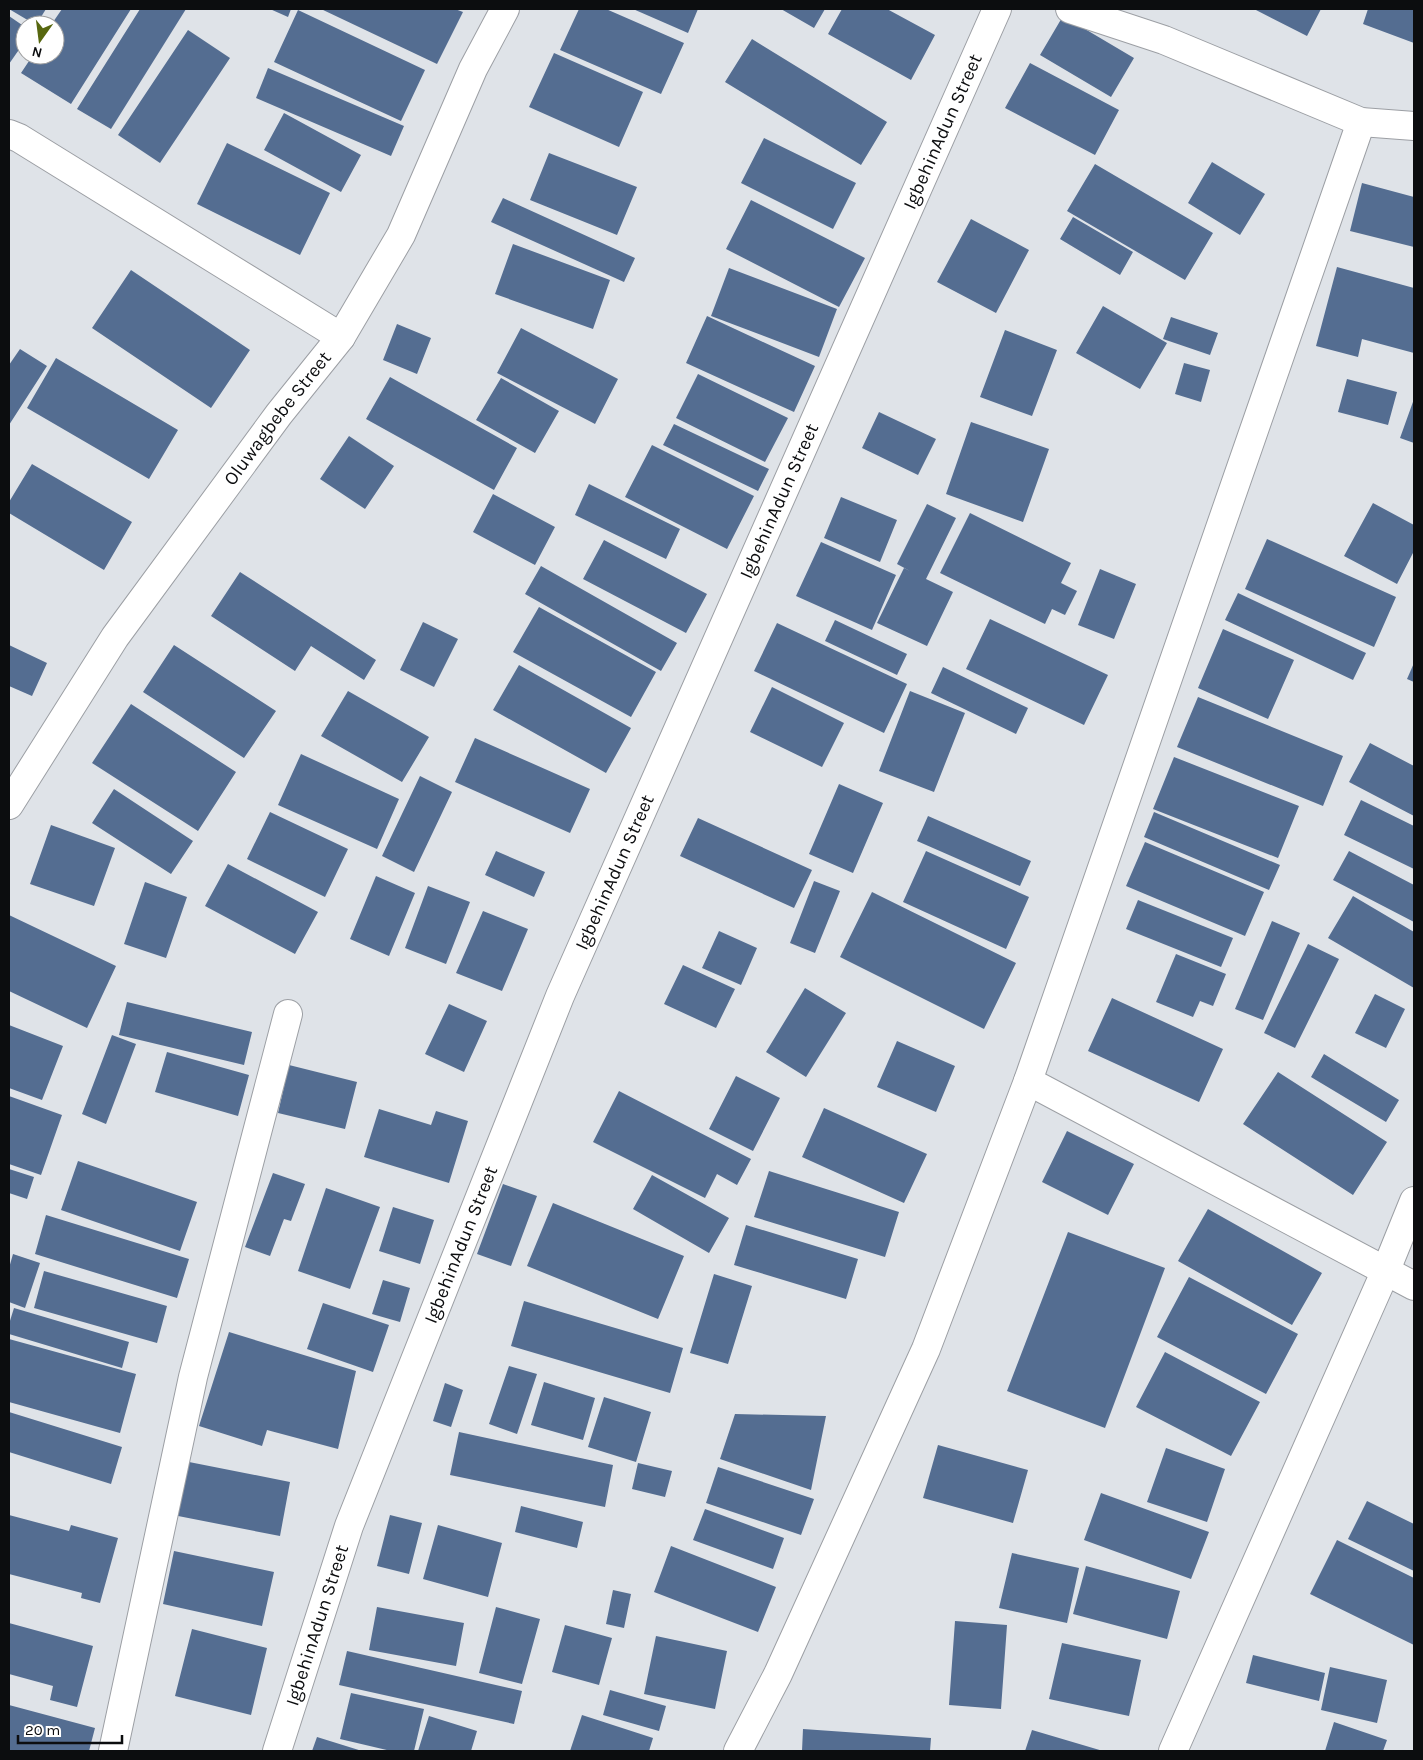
<svg xmlns="http://www.w3.org/2000/svg" width="1423" height="1760" font-family="Karla,sans-serif">
  <rect width="100%" height="100%" fill="#dfe3e8"/>
  <path fill="#546d91" d="M 9,9 L 46,9 L 36,25 Z
    M 62,9 L 131,9 L 71,104 L 21,73 L 33,55 L 55,55 L 55,25 L 51,25 Z
    M 140,9 L 186,9 L 111,129 L 77,109 Z
    M 270,9 L 291,9 L 288,17 Z
    M 321,9 L 455,9 L 463,12 L 437,64 Z
    M 579,9 L 606,9 L 684,43 L 661,94 L 560,50 Z
    M 633,9 L 698,9 L 688,33 Z
    M 781,9 L 825,9 L 814,28 Z
    M 842,9 L 887,9 L 935,35 L 911,80 L 828,34 Z
    M 1254,9 L 1321,9 L 1307,36 Z
    M 1368,9 L 1414,9 L 1414,43 L 1363,24 Z
    M 298,10 L 425,70 L 401,121 L 274,62 Z
    M 9,16 L 25,27 L 25,41 L 9,64 Z
    M 1063,16 L 1134,58 L 1111,97 L 1040,55 Z
    M 188,30 L 230,58 L 160,163 L 118,135 Z
    M 752,39 L 887,122 L 861,165 L 725,82 Z
    M 554,53 L 643,92 L 619,147 L 529,107 Z
    M 1030,63 L 1119,110 L 1095,155 L 1005,108 Z
    M 268,68 L 404,126 L 391,156 L 256,98 Z
    M 284,113 L 361,155 L 341,192 L 264,150 Z
    M 764,138 L 856,183 L 833,229 L 741,183 Z
    M 227,143 L 330,193 L 300,255 L 197,204 Z
    M 549,153 L 637,187 L 617,235 L 530,200 Z
    M 1212,162 L 1265,194 L 1240,235 L 1188,203 Z
    M 1095,164 L 1213,233 L 1185,280 L 1067,211 Z
    M 1362,183 L 1414,197 L 1414,247 L 1350,231 Z
    M 503,198 L 635,258 L 624,282 L 491,222 Z
    M 751,200 L 865,258 L 839,307 L 726,249 Z
    M 1073,217 L 1133,252 L 1120,275 L 1060,239 Z
    M 971,219 L 1029,250 L 996,313 L 937,282 Z
    M 513,244 L 610,280 L 593,329 L 495,294 Z
    M 1337,267 L 1414,288 L 1414,353 L 1362,339 L 1358,357 L 1316,346 Z
    M 729,268 L 837,309 L 819,357 L 711,316 Z
    M 131,270 L 250,350 L 211,408 L 92,328 Z
    M 1103,306 L 1167,343 L 1140,389 L 1076,353 Z
    M 707,316 L 815,366 L 794,412 L 686,363 Z
    M 1171,317 L 1218,333 L 1210,355 L 1163,339 Z
    M 397,324 L 431,338 L 417,374 L 383,360 Z
    M 521,328 L 618,379 L 595,424 L 497,373 Z
    M 1005,330 L 1057,350 L 1032,416 L 980,397 Z
    M 20,349 L 47,366 L 9,425 L 9,365 Z
    M 56,358 L 178,430 L 149,479 L 27,408 Z
    M 1184,363 L 1210,370 L 1201,402 L 1175,394 Z
    M 698,374 L 788,418 L 765,462 L 676,418 Z
    M 390,377 L 517,448 L 494,490 L 366,419 Z
    M 501,378 L 559,411 L 535,453 L 476,420 Z
    M 1347,379 L 1397,392 L 1388,425 L 1338,412 Z
    M 1414,399 L 1414,443 L 1400,438 Z
    M 879,412 L 936,439 L 918,475 L 862,448 Z
    M 971,422 L 1049,449 L 1023,522 L 946,494 Z
    M 674,424 L 769,469 L 758,491 L 663,445 Z
    M 349,436 L 394,466 L 365,509 L 320,479 Z
    M 652,445 L 754,496 L 727,549 L 625,497 Z
    M 32,464 L 132,522 L 104,570 L 9,513 L 9,502 Z
    M 589,484 L 680,529 L 666,559 L 575,515 Z
    M 493,494 L 555,527 L 535,565 L 473,532 Z
    M 841,497 L 897,520 L 880,562 L 824,538 Z
    M 1373,503 L 1414,525 L 1414,551 L 1397,584 L 1344,556 Z
    M 927,504 L 956,518 L 926,579 L 953,592 L 927,646 L 877,623 L 904,568 L 910,571 L 897,564 Z
    M 970,513 L 1071,563 L 1061,583 L 1077,591 L 1065,615 L 1052,609 L 1045,624 L 940,573 Z
    M 1267,539 L 1396,597 L 1374,647 L 1245,589 Z
    M 604,540 L 707,594 L 686,633 L 583,579 Z
    M 821,542 L 896,575 L 872,630 L 796,596 Z
    M 541,566 L 677,643 L 661,671 L 525,594 Z
    M 1100,569 L 1136,584 L 1114,639 L 1078,625 Z
    M 240,572 L 376,660 L 364,680 L 311,646 L 295,671 L 211,616 Z
    M 1238,593 L 1366,653 L 1353,680 L 1225,620 Z
    M 539,607 L 656,672 L 631,717 L 513,652 Z
    M 990,619 L 1108,675 L 1084,725 L 966,669 Z
    M 835,620 L 907,654 L 897,675 L 825,641 Z
    M 423,622 L 458,639 L 434,687 L 400,670 Z
    M 777,623 L 907,684 L 884,733 L 754,671 Z
    M 1223,629 L 1294,660 L 1268,719 L 1198,688 Z
    M 9,645 L 47,663 L 32,696 L 9,686 Z
    M 174,645 L 276,711 L 244,758 L 143,692 Z
    M 1414,663 L 1414,682 L 1407,679 Z
    M 519,665 L 631,728 L 606,773 L 493,710 Z
    M 943,667 L 1028,708 L 1016,734 L 931,693 Z
    M 772,687 L 844,723 L 822,767 L 750,732 Z
    M 348,691 L 429,737 L 402,782 L 321,736 Z
    M 910,691 L 965,713 L 934,792 L 879,771 Z
    M 1198,697 L 1343,756 L 1323,806 L 1177,747 Z
    M 131,704 L 236,772 L 198,831 L 92,763 Z
    M 475,738 L 590,789 L 570,833 L 455,782 Z
    M 1370,743 L 1414,766 L 1414,816 L 1349,782 Z
    M 301,754 L 399,799 L 377,849 L 278,805 Z
    M 1174,757 L 1299,806 L 1278,858 L 1153,809 Z
    M 420,776 L 452,792 L 414,872 L 382,856 Z
    M 839,784 L 883,803 L 853,873 L 809,854 Z
    M 114,789 L 193,841 L 171,874 L 92,823 Z
    M 1361,800 L 1414,826 L 1414,869 L 1344,835 Z
    M 270,812 L 348,849 L 325,897 L 247,859 Z
    M 1154,812 L 1280,865 L 1269,890 L 1144,837 Z
    M 928,816 L 1031,861 L 1020,886 L 917,841 Z
    M 698,818 L 812,870 L 794,908 L 680,856 Z
    M 51,825 L 115,848 L 94,906 L 30,884 Z
    M 1145,842 L 1264,892 L 1245,936 L 1126,886 Z
    M 496,851 L 545,872 L 534,897 L 485,875 Z
    M 926,851 L 1029,897 L 1006,949 L 903,902 Z
    M 1349,851 L 1414,885 L 1414,922 L 1333,880 Z
    M 228,864 L 318,912 L 295,954 L 205,906 Z
    M 376,876 L 415,893 L 389,956 L 350,939 Z
    M 814,881 L 840,891 L 815,953 L 790,943 Z
    M 145,882 L 187,897 L 166,958 L 124,944 Z
    M 428,886 L 470,902 L 446,964 L 405,948 Z
    M 872,892 L 1016,963 L 984,1029 L 840,957 Z
    M 1353,896 L 1414,932 L 1414,988 L 1328,938 Z
    M 1138,900 L 1233,938 L 1221,967 L 1126,929 Z
    M 483,911 L 528,929 L 502,991 L 456,973 Z
    M 9,915 L 116,966 L 87,1028 L 9,991 Z
    M 1272,921 L 1300,933 L 1263,1020 L 1235,1009 Z
    M 719,931 L 757,948 L 741,985 L 702,968 Z
    M 1308,944 L 1339,959 L 1295,1048 L 1264,1033 Z
    M 1176,954 L 1226,974 L 1213,1006 L 1200,1001 L 1193,1017 L 1156,1002 Z
    M 683,965 L 735,989 L 716,1028 L 664,1004 Z
    M 805,988 L 846,1013 L 806,1077 L 766,1052 Z
    M 1375,994 L 1405,1009 L 1386,1048 L 1355,1033 Z
    M 1112,998 L 1223,1049 L 1199,1102 L 1088,1051 Z
    M 127,1002 L 252,1032 L 244,1065 L 119,1035 Z
    M 449,1004 L 487,1021 L 464,1072 L 425,1054 Z
    M 9,1025 L 63,1046 L 42,1100 L 9,1088 Z
    M 112,1035 L 136,1044 L 106,1124 L 82,1114 Z
    M 897,1041 L 955,1066 L 936,1112 L 877,1087 Z
    M 167,1052 L 249,1075 L 238,1116 L 155,1092 Z
    M 1324,1054 L 1399,1100 L 1386,1122 L 1311,1077 Z
    M 289,1065 L 357,1082 L 345,1129 L 278,1113 Z
    M 1278,1072 L 1387,1142 L 1353,1195 L 1243,1124 Z
    M 736,1076 L 780,1098 L 753,1151 L 709,1129 Z
    M 619,1091 L 751,1159 L 737,1185 L 717,1174 L 705,1198 L 593,1142 Z
    M 9,1096 L 62,1115 L 41,1175 L 9,1164 Z
    M 824,1108 L 927,1154 L 904,1203 L 802,1157 Z
    M 379,1109 L 431,1125 L 436,1111 L 468,1121 L 449,1183 L 364,1157 Z
    M 1067,1131 L 1134,1164 L 1108,1215 L 1042,1182 Z
    M 78,1161 L 197,1202 L 180,1251 L 61,1210 Z
    M 9,1169 L 34,1177 L 27,1199 L 9,1193 Z
    M 769,1171 L 899,1212 L 885,1257 L 754,1217 Z
    M 273,1173 L 305,1184 L 291,1221 L 284,1219 L 270,1256 L 245,1247 Z
    M 652,1175 L 729,1218 L 709,1253 L 633,1209 Z
    M 503,1184 L 537,1196 L 511,1266 L 477,1254 Z
    M 326,1188 L 380,1207 L 350,1289 L 298,1271 Z
    M 553,1203 L 684,1256 L 658,1319 L 527,1266 Z
    M 393,1207 L 434,1220 L 420,1264 L 379,1251 Z
    M 1208,1209 L 1322,1273 L 1292,1325 L 1178,1261 Z
    M 46,1215 L 189,1259 L 177,1298 L 35,1254 Z
    M 746,1225 L 858,1259 L 846,1299 L 734,1265 Z
    M 1068,1232 L 1165,1268 L 1105,1428 L 1007,1391 Z
    M 13,1254 L 40,1263 L 25,1308 L 9,1302 L 9,1268 Z
    M 44,1271 L 167,1306 L 157,1343 L 34,1308 Z
    M 714,1274 L 752,1286 L 728,1364 L 690,1353 Z
    M 1189,1277 L 1298,1334 L 1266,1394 L 1157,1337 Z
    M 383,1280 L 410,1288 L 400,1322 L 372,1314 Z
    M 524,1301 L 683,1348 L 670,1393 L 511,1346 Z
    M 323,1303 L 389,1325 L 373,1372 L 307,1349 Z
    M 14,1308 L 129,1342 L 122,1368 L 9,1334 L 9,1324 Z
    M 229,1332 L 356,1371 L 338,1449 L 267,1430 L 262,1446 L 199,1426 Z
    M 9,1339 L 136,1374 L 120,1433 L 9,1402 Z
    M 1165,1352 L 1260,1402 L 1231,1456 L 1136,1407 Z
    M 509,1366 L 537,1374 L 517,1434 L 489,1424 Z
    M 544,1382 L 595,1398 L 583,1440 L 531,1425 Z
    M 445,1383 L 463,1390 L 451,1427 L 433,1421 Z
    M 604,1397 L 651,1412 L 636,1462 L 588,1447 Z
    M 9,1412 L 122,1447 L 111,1484 L 9,1452 Z
    M 735,1414 L 826,1416 L 811,1490 L 720,1459 Z
    M 459,1432 L 613,1465 L 605,1507 L 450,1475 Z
    M 938,1445 L 1028,1470 L 1013,1523 L 923,1498 Z
    M 1166,1448 L 1225,1469 L 1207,1522 L 1147,1502 Z
    M 184,1461 L 290,1482 L 280,1536 L 173,1515 Z
    M 638,1463 L 672,1471 L 665,1497 L 632,1489 Z
    M 718,1467 L 814,1499 L 801,1535 L 706,1503 Z
    M 1101,1493 L 1209,1532 L 1191,1579 L 1084,1540 Z
    M 1367,1501 L 1414,1524 L 1414,1571 L 1348,1539 Z
    M 521,1506 L 583,1522 L 577,1548 L 515,1532 Z
    M 705,1509 L 784,1538 L 773,1569 L 693,1540 Z
    M 9,1515 L 69,1531 L 71,1525 L 118,1538 L 100,1603 L 81,1598 L 82,1593 L 9,1574 Z
    M 390,1515 L 422,1523 L 409,1574 L 377,1566 Z
    M 438,1525 L 502,1543 L 488,1597 L 423,1579 Z
    M 1337,1540 L 1414,1578 L 1414,1645 L 1310,1594 Z
    M 671,1546 L 776,1587 L 758,1632 L 654,1592 Z
    M 174,1551 L 274,1572 L 262,1626 L 163,1604 Z
    M 1012,1553 L 1079,1568 L 1067,1623 L 999,1608 Z
    M 1086,1566 L 1180,1591 L 1167,1639 L 1073,1614 Z
    M 613,1590 L 631,1594 L 624,1628 L 606,1624 Z
    M 377,1607 L 464,1623 L 456,1666 L 369,1650 Z
    M 496,1607 L 540,1619 L 522,1684 L 479,1673 Z
    M 955,1621 L 1007,1625 L 1001,1709 L 949,1705 Z
    M 9,1623 L 93,1646 L 77,1707 L 50,1700 L 53,1686 L 9,1674 Z
    M 565,1625 L 612,1638 L 599,1685 L 552,1672 Z
    M 192,1629 L 267,1648 L 251,1715 L 175,1696 Z
    M 656,1636 L 727,1651 L 715,1709 L 644,1694 Z
    M 1062,1643 L 1141,1660 L 1129,1716 L 1049,1699 Z
    M 347,1651 L 522,1691 L 514,1724 L 339,1685 Z
    M 1253,1655 L 1325,1673 L 1319,1701 L 1246,1683 Z
    M 1330,1667 L 1387,1680 L 1377,1723 L 1321,1710 Z
    M 610,1690 L 666,1706 L 659,1731 L 603,1715 Z
    M 351,1693 L 424,1709 L 414,1751 L 391,1751 L 340,1739 Z
    M 9,1705 L 95,1728 L 89,1751 L 9,1751 Z
    M 582,1715 L 653,1738 L 649,1751 L 570,1751 Z
    M 429,1716 L 477,1731 L 471,1751 L 418,1751 Z
    M 1334,1722 L 1387,1740 L 1383,1751 L 1325,1751 Z
    M 803,1729 L 931,1738 L 930,1751 L 802,1751 Z
    M 1032,1730 L 1103,1751 L 1025,1751 Z
    M 317,1737 L 362,1751 L 312,1751 Z"/>
  <g fill="none" stroke-linecap="round" stroke-linejoin="round">
    <defs>
      <g id="minor">
        <path d="M 1070,9 L 1164,40 L 1361,122 L 1414,126"/>
        <path d="M 9,134 L 19,138 L 341,337"/>
        <path id="s1" d="M 9,805 L 115,637 L 279,414 L 341,337 L 401,235 L 473,69 L 505,9"/>
        <path d="M 1028,1081 L 1414,1286"/>
        <path d="M 113,1751 L 193,1377 L 288,1014"/>
        <path id="s2" d="M 277,1751 L 349,1526 L 560,996 L 997,9"/>
        <path d="M 738,1751 L 778,1674 L 926,1349 L 1028,1081 L 1361,122"/>
        <path d="M 1173,1751 L 1386,1270 L 1414,1201"/>
      </g>
    </defs>
    <use href="#minor" stroke="#9c9fa4" stroke-width="30"/>
    <use href="#minor" stroke="#fff" stroke-width="28"/>
  </g>
  <g text-anchor="middle" dominant-baseline="central" stroke-width="4" stroke-linejoin="round" paint-order="stroke">
    <g font-size="19" fill="#0c0d0f" stroke="#fff">
      <text stroke="none"><textPath href="#s2" startOffset="1752">IgbehinAdun Street</textPath></text>
      <text stroke="none"><textPath href="#s1" startOffset="471">Oluwagbebe Street</textPath></text>
      <text stroke="none"><textPath href="#s2" startOffset="1348">IgbehinAdun Street</textPath></text>
      <text stroke="none"><textPath href="#s2" startOffset="942">IgbehinAdun Street</textPath></text>
      <text stroke="none"><textPath href="#s2" startOffset="539">IgbehinAdun Street</textPath></text>
      <text stroke="none"><textPath href="#s2" startOffset="132">IgbehinAdun Street</textPath></text>
    </g>
  </g>
  <rect width="1423" height="1760" fill="none" stroke="#0c0d0f" stroke-width="20"/>
  <g transform="translate(40 40) rotate(194)"><circle r="24" fill="#ffffff" stroke="#9e9e9f"/>
  <path d="M0-4L9 19L0 12L-9 19Z" fill="#57670f"/>
  <text y="-8" font-size="14" font-weight="bold" text-anchor="middle" fill="#0c0d0f">N</text>
  </g>
  <path d="M18 1735v8h104v-8" fill="none" stroke="#0c0d0f" stroke-width="2.5"/>
  <text x="25" y="1735" font-size="15" fill="#0c0d0f" stroke="#ffffff" stroke-width="4" paint-order="stroke">20 m</text>
</svg>
